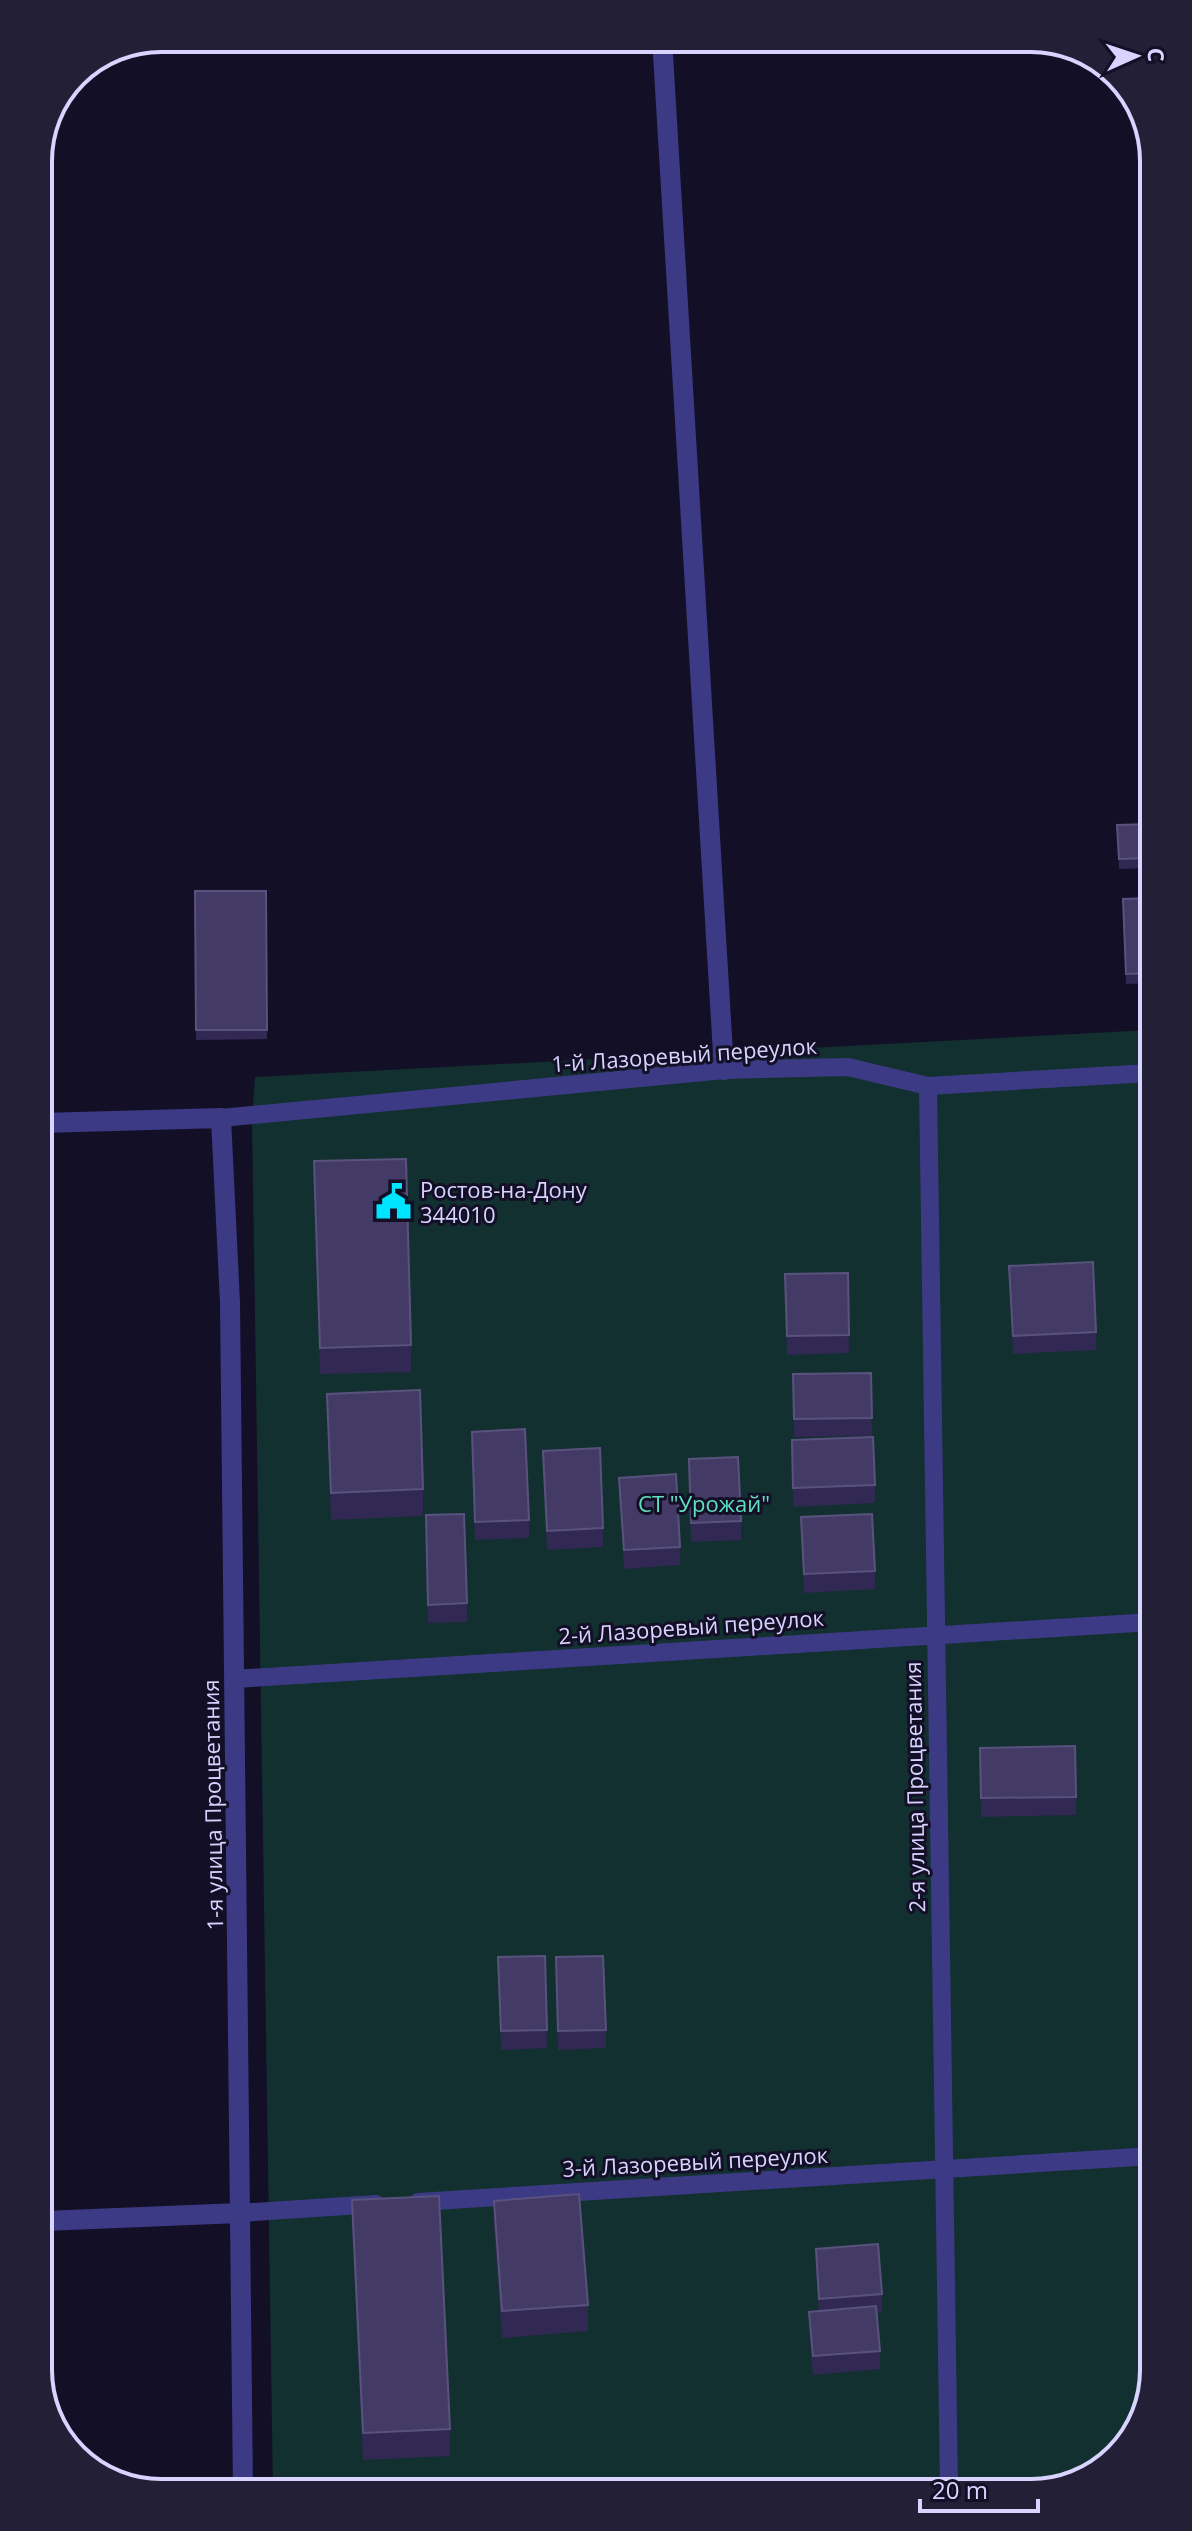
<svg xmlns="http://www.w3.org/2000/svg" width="1192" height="2531" font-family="'Open Sans',sans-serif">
  <rect width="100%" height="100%" fill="#130f26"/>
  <path fill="#12302f" d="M 1150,1030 L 1154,2371 L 1129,2445 L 1071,2486 L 273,2492 L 252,1121 L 255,1077 Z"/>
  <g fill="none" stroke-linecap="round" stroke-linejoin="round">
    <path stroke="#3d3a85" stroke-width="18" d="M 928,1086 L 949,2487
      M 221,1118 L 724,1070 L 848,1067 L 928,1086 L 1150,1073
      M 234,1679 L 1152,1622
      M 418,2202 L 1153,2156
      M 239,2213 L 376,2204"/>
    <path stroke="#3d3a85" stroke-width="20" d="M 662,38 L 724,1070
      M 41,1123 L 221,1118 L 230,1303 L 243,2492
      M 44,2221 L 239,2213"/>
  </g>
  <path fill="#312854" d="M 1141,183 L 1148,183 L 1148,265 L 1144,265 Z
    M 1149,824 L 1150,868 L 1119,869 L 1117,825 Z
    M 195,891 L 266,891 L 267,1039 L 196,1040 Z
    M 1150,898 L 1150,983 L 1126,984 L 1123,899 Z
    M 314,1161 L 411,1345 L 411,1372 L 320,1374 Z
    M 1009,1266 L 1096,1332 L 1096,1350 L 1013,1354 Z
    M 848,1273 L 849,1353 L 787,1355 L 785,1274 Z
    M 871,1373 L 872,1436 L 794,1437 L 793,1374 Z
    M 327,1394 L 423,1489 L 423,1516 L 331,1520 Z
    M 472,1432 L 529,1520 L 529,1538 L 475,1540 Z
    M 792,1440 L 875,1485 L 875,1503 L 793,1507 Z
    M 543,1451 L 603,1528 L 603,1547 L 547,1550 Z
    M 689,1459 L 741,1521 L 741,1540 L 691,1542 Z
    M 619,1478 L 680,1547 L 680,1565 L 624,1569 Z
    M 801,1517 L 875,1571 L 875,1589 L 804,1593 Z
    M 426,1534 L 467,1603 L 467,1622 L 428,1623 Z
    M 1075,1746 L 1076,1815 L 981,1817 L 980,1748 Z
    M 545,1956 L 547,2048 L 501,2050 L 498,1957 Z
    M 556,1957 L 606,2030 L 606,2048 L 558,2050 Z
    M 1141,1970 L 1153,1970 L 1153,2054 L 1144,2054 Z
    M 352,2200 L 450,2429 L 450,2456 L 363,2460 L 352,2227 Z
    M 494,2201 L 588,2305 L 588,2331 L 502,2338 L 494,2227 Z
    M 816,2249 L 882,2294 L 882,2312 L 876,2313 L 880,2351 L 880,2369 L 813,2375 L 809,2330 L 809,2312 L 819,2311 L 816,2268 Z"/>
  <path fill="#433a66" stroke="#5a527e" stroke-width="2" d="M 1141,183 L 1148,183 L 1148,246 L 1144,246 Z
    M 1149,824 L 1150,858 L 1119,859 L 1117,825 Z
    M 195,891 L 266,891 L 267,1030 L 196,1030 Z
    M 1150,898 L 1150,973 L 1126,974 L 1123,899 Z
    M 406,1159 L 411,1345 L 320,1348 L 314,1161 Z
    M 1093,1262 L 1096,1332 L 1013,1336 L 1009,1266 Z
    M 848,1273 L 849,1335 L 787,1336 L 785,1274 Z
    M 871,1373 L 872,1418 L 794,1419 L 793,1374 Z
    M 420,1390 L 423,1489 L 331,1493 L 327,1394 Z
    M 525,1429 L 529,1520 L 475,1522 L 472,1432 Z
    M 873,1437 L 875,1485 L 793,1488 L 792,1440 Z
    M 600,1448 L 603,1528 L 547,1531 L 543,1451 Z
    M 738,1457 L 741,1521 L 691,1523 L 689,1459 Z
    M 676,1474 L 680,1547 L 624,1550 L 619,1478 Z
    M 464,1514 L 467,1603 L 428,1605 L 426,1515 Z
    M 872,1514 L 875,1571 L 804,1574 L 801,1517 Z
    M 1075,1746 L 1076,1797 L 981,1798 L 980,1748 Z
    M 545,1956 L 547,2030 L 501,2031 L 498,1957 Z
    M 603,1956 L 606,2030 L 558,2031 L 556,1957 Z
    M 1141,1970 L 1153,1970 L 1153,2035 L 1144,2036 Z
    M 579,2194 L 588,2305 L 502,2311 L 494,2201 Z
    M 439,2196 L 450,2429 L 363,2433 L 352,2200 Z
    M 878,2244 L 882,2294 L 819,2299 L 816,2249 Z
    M 876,2306 L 880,2351 L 813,2356 L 809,2312 Z"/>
  <defs>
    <symbol id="civic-bare" viewBox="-9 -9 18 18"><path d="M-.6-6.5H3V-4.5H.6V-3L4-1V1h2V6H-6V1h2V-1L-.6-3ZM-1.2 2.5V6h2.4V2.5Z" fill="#00e5ff" stroke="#130f26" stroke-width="2.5" paint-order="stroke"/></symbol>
  </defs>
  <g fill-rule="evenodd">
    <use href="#civic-bare" x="368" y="1176" width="51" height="51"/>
  </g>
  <g text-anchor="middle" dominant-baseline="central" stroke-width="6" stroke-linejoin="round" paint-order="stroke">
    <g font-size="22" fill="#d9d4ff" stroke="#130f26">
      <text transform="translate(684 1054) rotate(-4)">1-й Лазоревый переулок</text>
      <text transform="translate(691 1626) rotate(-4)">2-й Лазоревый переулок</text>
      <text transform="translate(914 1787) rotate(-91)">2-я улица Процветания</text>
      <text transform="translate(212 1805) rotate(-91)">1-я улица Процветания</text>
      <text transform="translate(695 2161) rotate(-3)">3-й Лазоревый переулок</text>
    </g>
    <g font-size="22" fill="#d9d4ff" stroke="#130f26" text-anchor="start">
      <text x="420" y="1189">Ростов-на-Дону<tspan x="420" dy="25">344010</tspan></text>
    </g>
    <g font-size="22" fill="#5fe0c0" stroke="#130f26">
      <text x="704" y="1503">СТ "Урожай"</text>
    </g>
  </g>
  <path d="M0 0H1192V2531H0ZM161 52H1031A109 109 0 0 1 1140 161V2370A109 109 0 0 1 1031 2479H161A109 109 0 0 1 52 2370V161A109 109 0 0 1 161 52Z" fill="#231f37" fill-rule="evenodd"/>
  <path fill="none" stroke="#d9d4ff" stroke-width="4" d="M161 52H1031A109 109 0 0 1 1140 161V2370A109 109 0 0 1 1031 2479H161A109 109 0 0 1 52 2370V161A109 109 0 0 1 161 52Z"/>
  <g transform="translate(1136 56) rotate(87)" stroke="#130f26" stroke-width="6" paint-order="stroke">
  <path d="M0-6L14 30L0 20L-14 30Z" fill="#d9d4ff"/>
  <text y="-12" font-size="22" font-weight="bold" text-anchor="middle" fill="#d9d4ff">С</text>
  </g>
  <path d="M920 2499v12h118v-12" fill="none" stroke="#d9d4ff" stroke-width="4"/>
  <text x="932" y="2499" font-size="24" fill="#d9d4ff" stroke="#130f26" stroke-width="6" paint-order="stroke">20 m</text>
</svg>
